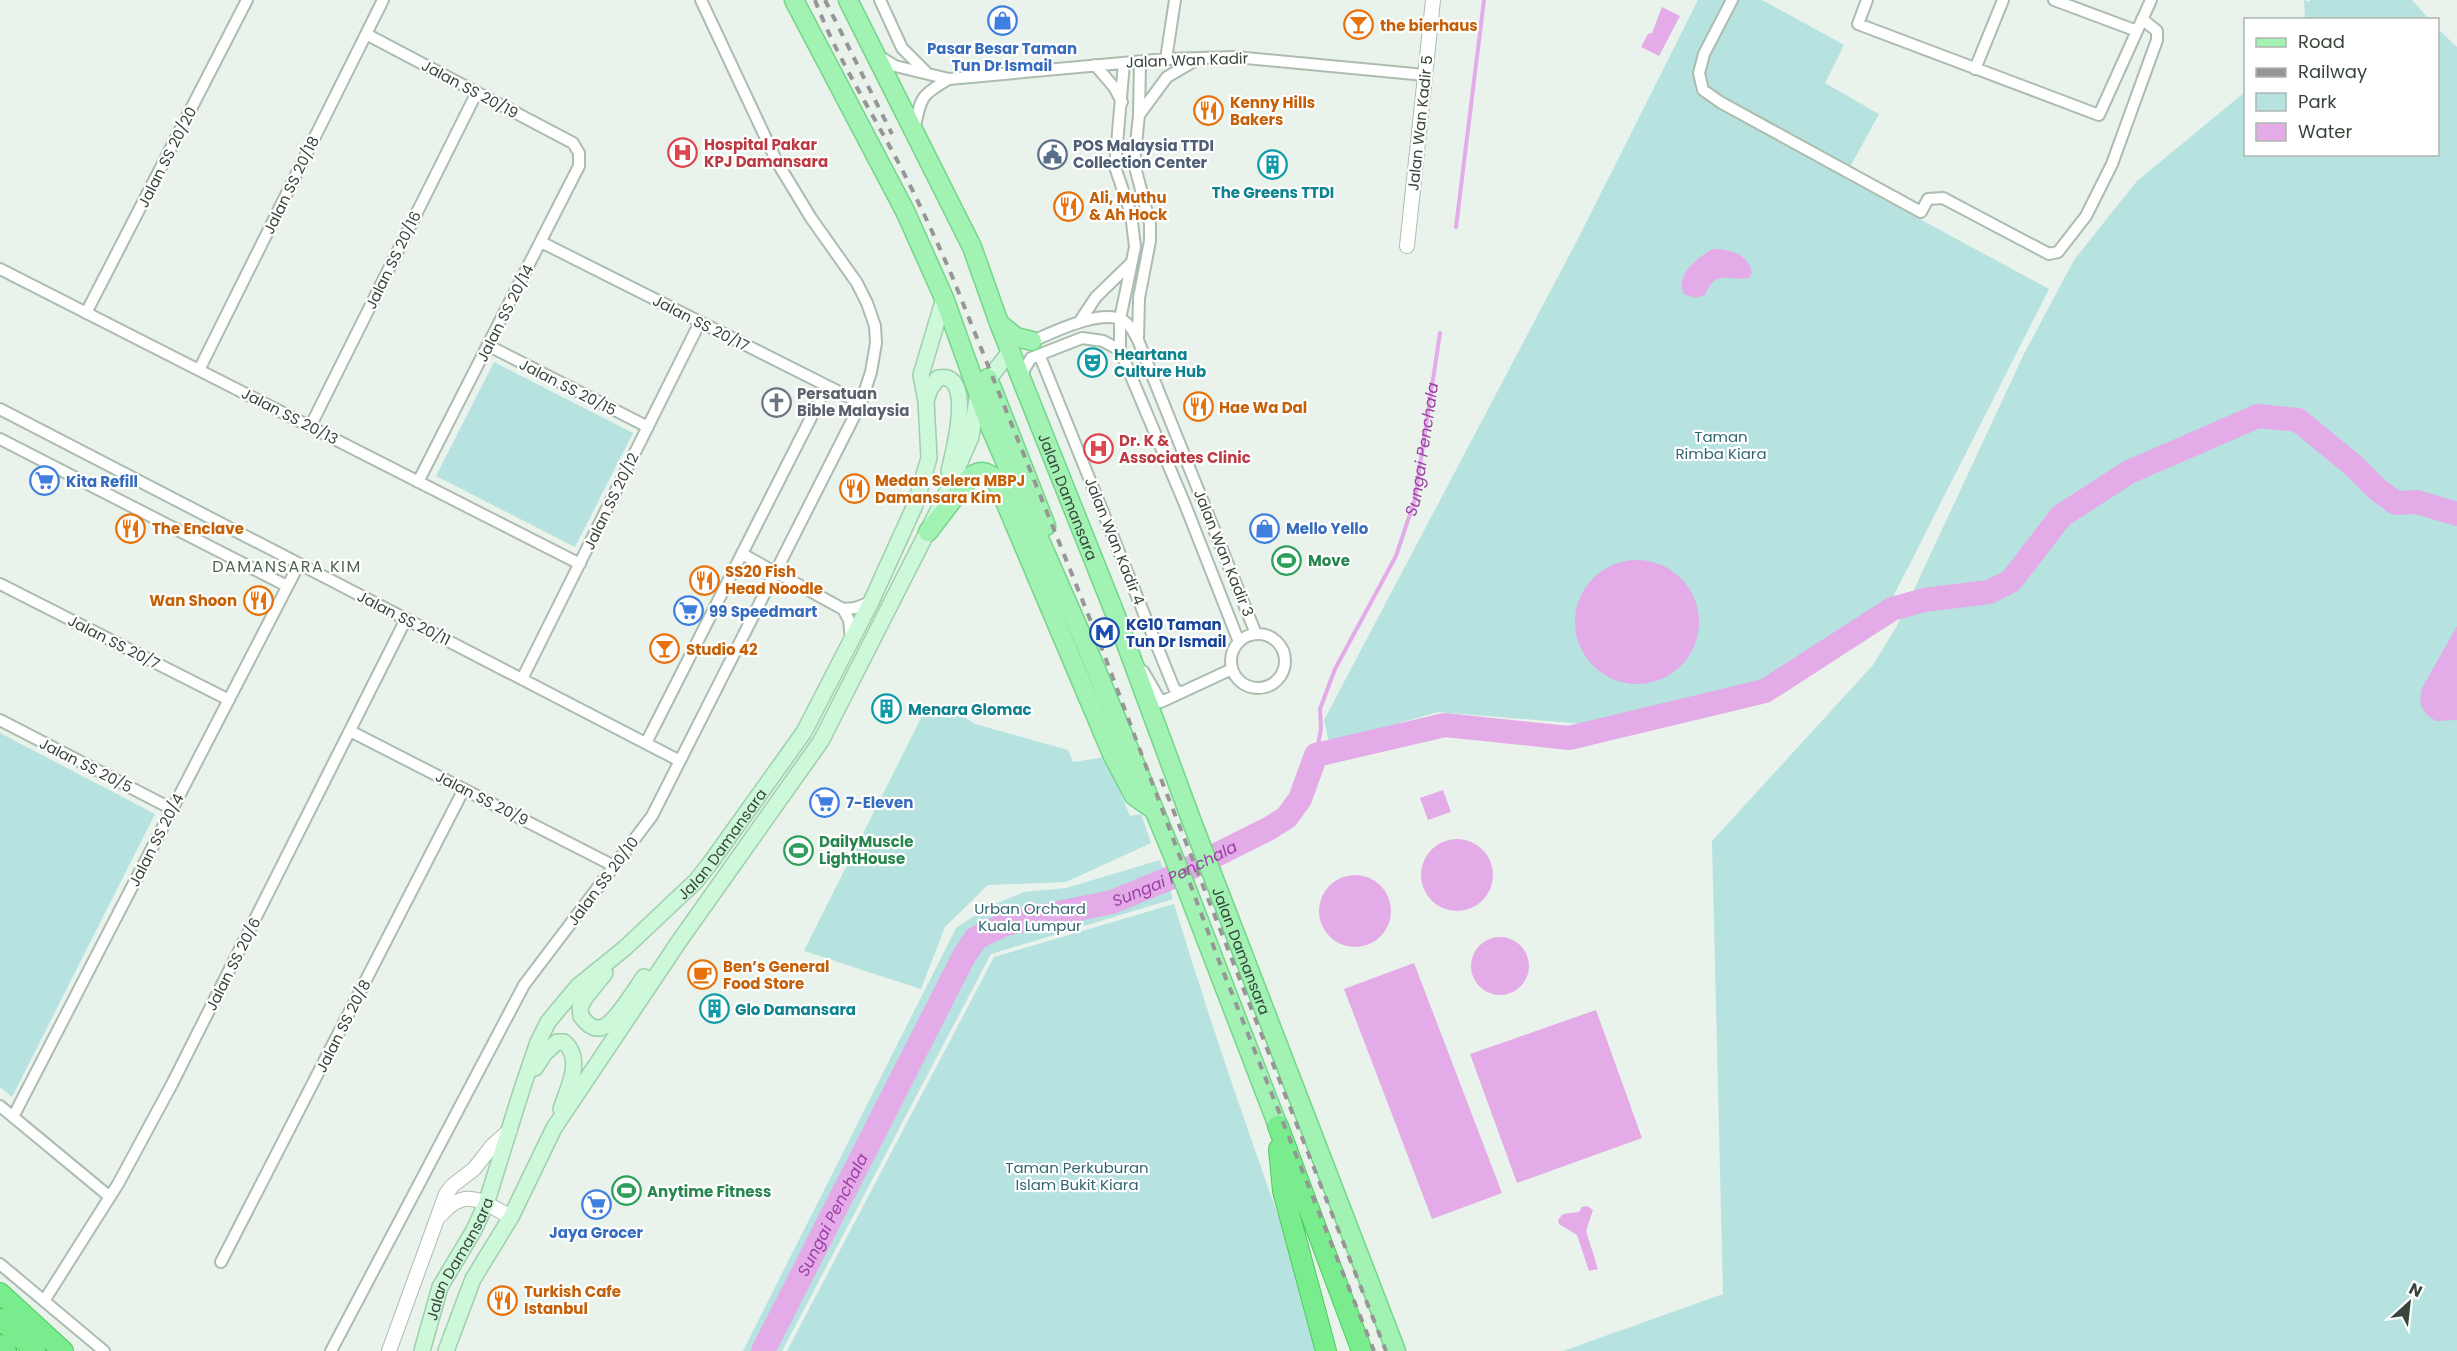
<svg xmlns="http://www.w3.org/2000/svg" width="2457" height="1351" font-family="Poppins,sans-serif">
  <rect width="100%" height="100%" fill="#e9f2eb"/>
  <path fill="#b6e2e0" d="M 1698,0 L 1762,0 L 1844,45 L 1825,83 L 1879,114 L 1844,178 L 2049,289 L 1892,599 L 1760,687 L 1583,724 L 1438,712 L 1329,743 L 1324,720 L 1580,235 Z
    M 2304,0 L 2310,2 L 2310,0 L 2412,0 L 2429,19 L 2305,19 Z
    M 2438,29 L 2457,47 L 2457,1351 L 1563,1351 L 1723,1294 L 1730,1323 L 1723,1293 L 1712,841 L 1873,665 L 1897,626 L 2024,354 L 2074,260 L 2137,181 L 2245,92 L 2246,154 L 2438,154 Z
    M 494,362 L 633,433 L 575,547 L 436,476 Z
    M 928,704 L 953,710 L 975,724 L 1068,750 L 1073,762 L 1106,757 L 1130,816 L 1141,814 L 1151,843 L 1066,882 L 988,885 L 945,927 L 921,989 L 804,951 Z
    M 0,733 L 155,814 L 12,1097 L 0,1087 Z
    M 1160,860 L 1173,899 L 991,954 L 782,1351 L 743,1351 L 956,928 L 988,907 L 1024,892 L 1066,888 Z
    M 1174,904 C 1220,1055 1273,1203 1327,1351 L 787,1351 L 994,957 Z"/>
  <path fill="#e3ace8" d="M 1662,7 L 1680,16 L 1659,56 L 1641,47 L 1648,34 L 1652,33 Z
    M 1712,249 C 1729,249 1747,253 1752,272 L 1749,278 C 1730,282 1716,268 1705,295 C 1696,299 1692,298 1683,293 C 1676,273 1697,259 1712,249 Z
    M1575 622a62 62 0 1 1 124 0a62 62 0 1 1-124 0Z
    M 2457,626 L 2457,720 L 2436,721 L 2427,715 L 2421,706 L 2420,698 L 2422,688 Z
    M 1443,790 L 1451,812 L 1428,820 L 1420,798 Z
    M1421 875a36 36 0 1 1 72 0a36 36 0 1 1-72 0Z
    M1319 911a36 36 0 1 1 72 0a36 36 0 1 1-72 0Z
    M1471 966a29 29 0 1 1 58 0a29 29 0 1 1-58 0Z
    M 1414,963 L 1502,1193 L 1432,1219 L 1344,989 Z
    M 1596,1010 L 1642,1138 L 1517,1183 L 1470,1054 Z
    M 1587,1206 L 1593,1210 L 1586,1231 L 1598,1269 L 1589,1271 L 1577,1235 L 1559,1224 L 1558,1220 L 1563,1214 L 1579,1212 L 1582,1207 Z"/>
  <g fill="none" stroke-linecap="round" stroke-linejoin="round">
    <g stroke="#e3ace8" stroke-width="4">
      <path d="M 1456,227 L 1484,0"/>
      <path id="s1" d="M 1316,755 L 1321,729 L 1320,709 L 1335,669 L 1396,556 L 1415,499 L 1440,333"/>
    </g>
    <path stroke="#e3ace8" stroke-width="24" id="s2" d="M 763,1351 L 964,956 L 976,938 L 1005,924 L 1112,902 L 1168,879 L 1270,828 L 1287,817 L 1300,799 L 1316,755 L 1445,725 L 1569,738 L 1765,691 L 1892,609 L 1924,600 L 1989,592 L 2011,581 L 2061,516 L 2129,472 L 2258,416 L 2298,420 L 2354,466 L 2378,490 L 2396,503 L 2417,502 L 2457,514"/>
    <defs>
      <path id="minor" d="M 880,0 L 902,48 L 926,72
        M 1732,0 L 1704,54 L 1699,73 L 1703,90 L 1720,102 L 1921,212 L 1928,199 L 1943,198 L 2049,254 L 2058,252 L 2086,216 L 2112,164 L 2157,40 L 2157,31 L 2142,19
        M 1867,0 L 1858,24 L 2099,115 L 2151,0
        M 2054,0 L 2137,31
        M 366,34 L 573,143 L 579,153 L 579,166 L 418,482
        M 877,55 L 895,66 L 949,79 L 1166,59 L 1235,57 L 1425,75
        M 1166,59 L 1175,0
        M 1124,63 L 1115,167 L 1131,214 L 1135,247 L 1120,319 L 1120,350 L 1184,502 L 1239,642
        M 1095,65 L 1114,87 L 1122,102
        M 1975,69 L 2003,0
        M 1139,115 L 1167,77 L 1198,59
        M 914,131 C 921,98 919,96 949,79
        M 541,242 L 861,403
        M 0,269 L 580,564
        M 86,313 L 247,0
        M 1080,321 L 1096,297 L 1132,262
        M 1138,339 L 1139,298 L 1150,241 L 1150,224 L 1134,163 L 1139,115 L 1140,62
        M 1028,343 C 1050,334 1101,307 1124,321 C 1131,325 1134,333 1138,340 L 1256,634
        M 489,346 L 648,427
        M 1042,354 L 1041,359 L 1174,688 L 1180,693
        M 199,370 L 383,0
        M 1024,377 L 1024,370 L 1031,358 L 1082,338 L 1103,341 L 1120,350
        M 0,409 L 680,761
        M 310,427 L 477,92
        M 0,439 L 287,586
        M 742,554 L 843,609 L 849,620 L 851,639
        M 0,584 L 229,700
        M 843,609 L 855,608 L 871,602
        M1231 661a27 27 0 1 1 54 0a27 27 0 1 1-54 0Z
        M 1143,671 L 1161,702 L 1232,669
        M 522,679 L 700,322
        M 0,720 L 172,809
        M 350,731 L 614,866
        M 646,743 L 827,386
        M 0,1106 L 110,1197
        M 13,1117 L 299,564
        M 221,1262 L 464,789
        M 0,1264 L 104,1351
        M 44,1301 L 118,1184 L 172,1084 L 406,619
        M 331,1351 L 524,985 L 652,816 L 861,403 L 871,372 L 876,343 L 875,326 L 867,303 L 857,283 L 811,218 L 777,162 L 701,0"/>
      <path id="tertiary" d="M 1407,246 L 1433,0
        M 441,1215 C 465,1186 483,1202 511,1217
        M 389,1351 L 446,1194 L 452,1186 L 474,1169 L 492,1146 L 510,1130"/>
      <g id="secondary">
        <path d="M 926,401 L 930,389 L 938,378 C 976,370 953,454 949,471"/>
        <path d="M 605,973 L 585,998 L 580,1007 L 581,1016 C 585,1022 592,1029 600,1028 C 614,1026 636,988 644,977"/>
        <path d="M 535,1068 L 545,1053 L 557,1042 L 564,1042 C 584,1059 568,1088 561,1109"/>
        <path id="s3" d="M 422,1351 L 440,1287 L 474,1230 L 486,1204 L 522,1089 L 538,1042 L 548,1022 L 578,986 L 625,948 L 696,881 L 711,862 L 804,732 L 871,602 L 915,505 L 929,458 L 926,401 L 921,375 L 944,298"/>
        <path d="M 446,1351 L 473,1279 L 511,1217 L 554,1128 L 680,940 L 821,741 L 942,503 L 971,437 L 978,393 L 1011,350"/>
      </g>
      <g id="primary">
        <path d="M 794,0 L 905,211 L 944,298 L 991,429 L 1088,650 L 1186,887 L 1278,1126"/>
        <path id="s4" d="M 848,0 L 972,247 L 999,323 L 1114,611 L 1192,822 L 1396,1351"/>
        <path d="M 1000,324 L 1016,337 L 1032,341"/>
        <path d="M 988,378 L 1046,526"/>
        <path d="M 928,532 L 971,476 C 981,470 986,471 995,478 L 1112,754 L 1134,796 L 1154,810"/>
      </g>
      <path id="motorway" d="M 1278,1126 L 1362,1351
        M 1279,1149 L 1283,1191 L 1326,1351
        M 0,1293 L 63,1351
        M 0,1319 L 35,1351
        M 0,1345 L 6,1351"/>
    </defs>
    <use href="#minor" stroke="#acbdaf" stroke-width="14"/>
    <use href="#tertiary" stroke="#acbdaf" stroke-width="16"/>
    <use href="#secondary" stroke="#9fcfac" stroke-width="18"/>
    <use href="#primary" stroke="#73d689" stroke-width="21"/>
    <use href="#motorway" stroke="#4acb5d" stroke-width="22"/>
    <use href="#minor" stroke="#fff" stroke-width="10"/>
    <use href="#tertiary" stroke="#fff" stroke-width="14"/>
    <use href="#secondary" stroke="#cdf8d9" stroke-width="15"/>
    <use href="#primary" stroke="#a2f2b4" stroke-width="18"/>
    <use href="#motorway" stroke="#79ed8e" stroke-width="20"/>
    <path stroke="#969696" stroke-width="4" stroke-dasharray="8 8" stroke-linecap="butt" d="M 815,0 C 836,56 869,107 897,160 C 917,198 935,237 952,276 L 1104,654 L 1219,961 L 1374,1351
      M 825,0 L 892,134
      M 1161,779 L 1386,1351"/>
  </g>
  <defs>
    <symbol id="shop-ring" viewBox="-11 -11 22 22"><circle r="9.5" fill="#fff" stroke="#3f7fe0" stroke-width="1.5"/><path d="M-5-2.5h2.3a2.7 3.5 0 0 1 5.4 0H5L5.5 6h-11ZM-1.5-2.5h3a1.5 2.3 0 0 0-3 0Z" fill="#3f7fe0"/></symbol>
    <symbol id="bar-ring" viewBox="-11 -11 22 22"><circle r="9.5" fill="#fff" stroke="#e8710a" stroke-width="1.5"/><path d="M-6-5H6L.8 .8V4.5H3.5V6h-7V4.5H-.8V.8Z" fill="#e8710a"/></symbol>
    <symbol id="restaurant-ring" viewBox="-11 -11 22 22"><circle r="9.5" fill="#fff" stroke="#e8710a" stroke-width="1.5"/><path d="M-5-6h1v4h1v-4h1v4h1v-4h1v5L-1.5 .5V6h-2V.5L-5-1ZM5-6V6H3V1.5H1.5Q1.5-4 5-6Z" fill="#e8710a"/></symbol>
    <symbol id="hospital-ring" viewBox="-11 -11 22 22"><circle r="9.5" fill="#fff" stroke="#e0444e" stroke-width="1.5"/><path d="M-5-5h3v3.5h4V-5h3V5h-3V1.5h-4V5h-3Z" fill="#e0444e"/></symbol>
    <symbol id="civic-ring" viewBox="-11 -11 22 22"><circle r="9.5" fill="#fff" stroke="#5c6f8a" stroke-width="1.5"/><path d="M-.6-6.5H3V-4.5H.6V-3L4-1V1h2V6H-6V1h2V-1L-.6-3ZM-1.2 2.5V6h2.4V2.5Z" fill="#5c6f8a"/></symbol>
    <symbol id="building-ring" viewBox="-11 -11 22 22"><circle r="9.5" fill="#fff" stroke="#0f9aa8" stroke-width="1.5"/><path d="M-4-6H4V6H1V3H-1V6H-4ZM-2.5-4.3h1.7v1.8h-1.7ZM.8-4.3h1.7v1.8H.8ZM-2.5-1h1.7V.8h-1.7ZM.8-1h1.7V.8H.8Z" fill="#0f9aa8"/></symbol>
    <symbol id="theatre-ring" viewBox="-11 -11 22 22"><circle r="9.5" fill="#fff" stroke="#0f9aa8" stroke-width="1.5"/><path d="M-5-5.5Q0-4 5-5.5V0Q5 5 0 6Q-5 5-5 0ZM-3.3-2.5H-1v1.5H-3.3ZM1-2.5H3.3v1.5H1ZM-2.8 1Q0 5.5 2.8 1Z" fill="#0f9aa8"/></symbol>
    <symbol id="church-ring" viewBox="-11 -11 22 22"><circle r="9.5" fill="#fff" stroke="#6b7280" stroke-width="1.5"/><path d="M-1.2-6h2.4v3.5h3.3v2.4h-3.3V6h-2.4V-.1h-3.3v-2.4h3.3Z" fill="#6b7280"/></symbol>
    <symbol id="supermarket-ring" viewBox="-11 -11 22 22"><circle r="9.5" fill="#fff" stroke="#3f7fe0" stroke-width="1.5"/><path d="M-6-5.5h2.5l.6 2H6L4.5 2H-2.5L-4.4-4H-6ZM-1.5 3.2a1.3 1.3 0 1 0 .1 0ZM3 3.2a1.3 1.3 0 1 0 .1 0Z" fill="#3f7fe0"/></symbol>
    <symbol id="stadium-ring" viewBox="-11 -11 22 22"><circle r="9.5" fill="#fff" stroke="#2e9e5b" stroke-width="1.5"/><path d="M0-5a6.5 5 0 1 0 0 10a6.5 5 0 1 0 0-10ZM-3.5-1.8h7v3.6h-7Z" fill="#2e9e5b"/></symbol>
    <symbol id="metro-ring" viewBox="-11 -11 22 22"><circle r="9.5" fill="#fff" stroke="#1a4fb4" stroke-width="1.5"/><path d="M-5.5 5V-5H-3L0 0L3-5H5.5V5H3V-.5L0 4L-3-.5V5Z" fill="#1a4fb4"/></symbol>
    <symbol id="cafe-ring" viewBox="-11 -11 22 22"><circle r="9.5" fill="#fff" stroke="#e8710a" stroke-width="1.5"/><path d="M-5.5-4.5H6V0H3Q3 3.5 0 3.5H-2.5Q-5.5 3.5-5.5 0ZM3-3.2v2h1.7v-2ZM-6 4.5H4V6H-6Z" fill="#e8710a"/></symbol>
  </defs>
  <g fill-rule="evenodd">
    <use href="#shop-ring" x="986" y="4" width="33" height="33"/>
    <use href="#bar-ring" x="1342" y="8" width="33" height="33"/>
    <use href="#restaurant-ring" x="1192" y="94" width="33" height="33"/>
    <use href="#hospital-ring" x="666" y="136" width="33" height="33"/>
    <use href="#civic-ring" x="1036" y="138" width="33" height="33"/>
    <use href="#building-ring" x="1256" y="148" width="33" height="33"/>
    <use href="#restaurant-ring" x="1052" y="190" width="33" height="33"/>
    <use href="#theatre-ring" x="1076" y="346" width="33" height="33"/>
    <use href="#church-ring" x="760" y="386" width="33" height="33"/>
    <use href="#restaurant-ring" x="1182" y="390" width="33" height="33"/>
    <use href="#hospital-ring" x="1082" y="432" width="33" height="33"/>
    <use href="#supermarket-ring" x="28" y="464" width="33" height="33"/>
    <use href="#restaurant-ring" x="838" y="472" width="33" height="33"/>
    <use href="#restaurant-ring" x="114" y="512" width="33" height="33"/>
    <use href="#shop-ring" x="1248" y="512" width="33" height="33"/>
    <use href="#stadium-ring" x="1270" y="544" width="33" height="33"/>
    <use href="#restaurant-ring" x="688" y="564" width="33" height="33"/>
    <use href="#restaurant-ring" x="242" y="584" width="33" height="33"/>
    <use href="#supermarket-ring" x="672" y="594" width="33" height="33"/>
    <use href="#metro-ring" x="1088" y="616" width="33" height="33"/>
    <use href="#bar-ring" x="648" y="632" width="33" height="33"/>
    <use href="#building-ring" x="870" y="692" width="33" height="33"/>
    <use href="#supermarket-ring" x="808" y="786" width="33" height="33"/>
    <use href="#stadium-ring" x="782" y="834" width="33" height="33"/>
    <use href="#cafe-ring" x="686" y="958" width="33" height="33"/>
    <use href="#building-ring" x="698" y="992" width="33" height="33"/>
    <use href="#stadium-ring" x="610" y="1174" width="33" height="33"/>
    <use href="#supermarket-ring" x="580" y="1188" width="33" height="33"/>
    <use href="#restaurant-ring" x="486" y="1284" width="33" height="33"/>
  </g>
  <g text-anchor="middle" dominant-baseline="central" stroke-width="4.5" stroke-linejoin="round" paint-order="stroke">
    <g font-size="15" font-weight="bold" fill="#c56008" stroke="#fff" text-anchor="start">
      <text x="1380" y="25">the bierhaus</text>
      <text x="1230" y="102">Kenny Hills<tspan x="1230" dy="17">Bakers</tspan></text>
      <text x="1089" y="197">Ali, Muthu<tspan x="1089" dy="17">&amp; Ah Hock</tspan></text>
      <text x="1219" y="407">Hae Wa Dal</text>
      <text x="875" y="480">Medan Selera MBPJ<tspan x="875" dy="17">Damansara Kim</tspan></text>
      <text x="152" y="528">The Enclave</text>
      <text x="725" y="571">SS20 Fish<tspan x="725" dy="17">Head Noodle</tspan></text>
      <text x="237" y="600" text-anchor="end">Wan Shoon</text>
      <text x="686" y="649">Studio 42</text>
      <text x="723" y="966">Ben’s General<tspan x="723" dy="17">Food Store</tspan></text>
      <text x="524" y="1291">Turkish Cafe<tspan x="524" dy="17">Istanbul</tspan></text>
    </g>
    <g font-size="15" font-weight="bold" fill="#366cbe" stroke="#fff" text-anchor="start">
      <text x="1002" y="48" text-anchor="middle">Pasar Besar Taman<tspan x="1002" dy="17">Tun Dr Ismail</tspan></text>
      <text x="66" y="481">Kita Refill</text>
      <text x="1286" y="528">Mello Yello</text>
      <text x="709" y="611">99 Speedmart</text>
      <text x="846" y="802">7-Eleven</text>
      <text x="596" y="1232" text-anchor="middle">Jaya Grocer</text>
    </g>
    <g font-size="15" fill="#38453a" stroke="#fff">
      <text transform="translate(1187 60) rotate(-2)">Jalan Wan Kadir</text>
      <text transform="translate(470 89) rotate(28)">Jalan SS 20/19</text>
      <text transform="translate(1420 123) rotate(-84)">Jalan Wan Kadir 5</text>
      <text transform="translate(167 157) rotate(-63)">Jalan SS 20/20</text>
      <text transform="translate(291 185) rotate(-64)">Jalan SS 20/18</text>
      <text transform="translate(393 260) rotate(-64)">Jalan SS 20/16</text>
      <text transform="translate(505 313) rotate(-63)">Jalan SS 20/14</text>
      <text transform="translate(701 323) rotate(27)">Jalan SS 20/17</text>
      <text transform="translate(568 387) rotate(27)">Jalan SS 20/15</text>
      <text transform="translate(290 416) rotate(27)">Jalan SS 20/13</text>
      <text stroke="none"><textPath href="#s4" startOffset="544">Jalan Damansara</textPath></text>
      <text transform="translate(611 501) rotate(-64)">Jalan SS 20/12</text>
      <text transform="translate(1115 541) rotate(68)">Jalan Wan Kadir 4</text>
      <text transform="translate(1224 553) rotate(68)">Jalan Wan Kadir 3</text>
      <text transform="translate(404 618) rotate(27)">Jalan SS 20/11</text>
      <text transform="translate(114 642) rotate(27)">Jalan SS 20/7</text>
      <text transform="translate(86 765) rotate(27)">Jalan SS 20/5</text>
      <text transform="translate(482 798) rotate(27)">Jalan SS 20/9</text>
      <text transform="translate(156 840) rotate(-63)">Jalan SS 20/4</text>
      <text stroke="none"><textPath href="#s3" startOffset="604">Jalan Damansara</textPath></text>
      <text transform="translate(603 881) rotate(-53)">Jalan SS 20/10</text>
      <text stroke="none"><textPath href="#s4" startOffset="1030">Jalan Damansara</textPath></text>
      <text transform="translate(233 964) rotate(-63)">Jalan SS 20/6</text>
      <text transform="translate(343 1026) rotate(-63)">Jalan SS 20/8</text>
      <text stroke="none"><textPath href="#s3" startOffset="100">Jalan Damansara</textPath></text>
    </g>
    <g font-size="15" font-weight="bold" fill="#be3a42" stroke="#fff" text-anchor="start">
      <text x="704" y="144">Hospital Pakar<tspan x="704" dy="17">KPJ Damansara</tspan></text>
      <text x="1119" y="440">Dr. K &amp;<tspan x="1119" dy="17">Associates Clinic</tspan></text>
    </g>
    <g font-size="15" font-weight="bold" fill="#4e5e75" stroke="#fff" text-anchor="start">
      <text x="1073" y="145">POS Malaysia TTDI<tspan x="1073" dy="17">Collection Center</tspan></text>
    </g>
    <g font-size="15" font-weight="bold" fill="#0d838f" stroke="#fff" text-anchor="start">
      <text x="1273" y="192" text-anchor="middle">The Greens TTDI</text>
      <text x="1114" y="354">Heartana<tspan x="1114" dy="17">Culture Hub</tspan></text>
      <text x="908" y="709">Menara Glomac</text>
      <text x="735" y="1009">Glo Damansara</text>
    </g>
    <g font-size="15" font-weight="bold" fill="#5b616d" stroke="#fff" text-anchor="start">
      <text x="797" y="393">Persatuan<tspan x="797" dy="17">Bible Malaysia</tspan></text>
    </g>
    <g font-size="15" fill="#326770" stroke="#fff">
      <text x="1721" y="436">Taman<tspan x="1721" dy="17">Rimba Kiara</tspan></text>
      <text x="1030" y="908">Urban Orchard<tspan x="1030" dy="17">Kuala Lumpur</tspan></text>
      <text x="1077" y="1167">Taman Perkuburan<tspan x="1077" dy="17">Islam Bukit Kiara</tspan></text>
    </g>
    <g font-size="15" font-weight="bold" fill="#27864d" stroke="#fff" text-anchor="start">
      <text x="1308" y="560">Move</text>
      <text x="819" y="841">DailyMuscle<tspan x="819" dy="17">LightHouse</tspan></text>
      <text x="647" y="1191">Anytime Fitness</text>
    </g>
    <g font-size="15" font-weight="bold" fill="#164399" stroke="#fff" text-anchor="start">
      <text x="1126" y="624">KG10 Taman<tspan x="1126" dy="17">Tun Dr Ismail</tspan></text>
    </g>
    <g font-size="16" font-style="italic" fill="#9e3ea4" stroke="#fff">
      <text stroke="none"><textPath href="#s1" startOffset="328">Sungai Penchala</textPath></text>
      <text stroke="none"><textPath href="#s2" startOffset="675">Sungai Penchala</textPath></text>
      <text stroke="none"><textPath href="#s2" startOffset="153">Sungai Penchala</textPath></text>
    </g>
    <g font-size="16" letter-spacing="1.5" fill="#506653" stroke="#fff">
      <text x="287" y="566">DAMANSARA KIM</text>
    </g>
  </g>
  <rect x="2244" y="18" width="195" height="138" fill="#ffffff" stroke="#afb5b0" stroke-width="1.5"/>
  <rect x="2256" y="38" width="30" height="9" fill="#a2f2b4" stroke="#afb5b0" stroke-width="1.5"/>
  <text x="2298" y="48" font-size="18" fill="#38453a">Road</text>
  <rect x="2256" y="68" width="30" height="9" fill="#969696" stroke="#afb5b0" stroke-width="1.5"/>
  <text x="2298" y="78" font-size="18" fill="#38453a">Railway</text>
  <rect x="2256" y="93" width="30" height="18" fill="#b6e2e0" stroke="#afb5b0" stroke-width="1.5"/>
  <text x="2298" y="108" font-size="18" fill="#38453a">Park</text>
  <rect x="2256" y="123" width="30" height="18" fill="#e3ace8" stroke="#afb5b0" stroke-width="1.5"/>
  <text x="2298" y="138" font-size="18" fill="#38453a">Water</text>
  <g transform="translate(2409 1303) rotate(27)" stroke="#ffffff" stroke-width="4.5" paint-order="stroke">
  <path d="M0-4.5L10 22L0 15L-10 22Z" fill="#38453a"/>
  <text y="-9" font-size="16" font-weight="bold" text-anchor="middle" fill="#38453a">N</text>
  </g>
</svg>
